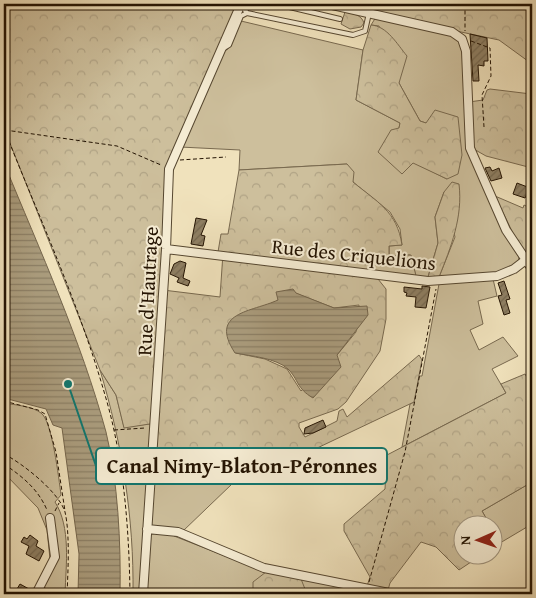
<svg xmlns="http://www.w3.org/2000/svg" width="536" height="598" font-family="'Gentium Book Plus',serif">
  <defs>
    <pattern id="forest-crowns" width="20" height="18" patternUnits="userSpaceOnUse" patternTransform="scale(1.25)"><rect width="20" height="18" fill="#cdbf9c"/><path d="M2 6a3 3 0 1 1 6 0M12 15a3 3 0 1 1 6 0" fill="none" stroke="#b0a385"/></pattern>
    <pattern id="water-rules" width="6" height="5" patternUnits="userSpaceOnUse" patternTransform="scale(1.25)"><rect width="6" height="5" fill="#aa9c7d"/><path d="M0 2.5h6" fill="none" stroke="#8a7e64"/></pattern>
    <pattern id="building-hatch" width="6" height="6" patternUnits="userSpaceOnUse" patternTransform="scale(1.25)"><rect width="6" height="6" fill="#8e7f63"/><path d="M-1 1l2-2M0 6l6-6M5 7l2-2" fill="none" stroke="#74674f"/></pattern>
  </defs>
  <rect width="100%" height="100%" fill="#f0e2bc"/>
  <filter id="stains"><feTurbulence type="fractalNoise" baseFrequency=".004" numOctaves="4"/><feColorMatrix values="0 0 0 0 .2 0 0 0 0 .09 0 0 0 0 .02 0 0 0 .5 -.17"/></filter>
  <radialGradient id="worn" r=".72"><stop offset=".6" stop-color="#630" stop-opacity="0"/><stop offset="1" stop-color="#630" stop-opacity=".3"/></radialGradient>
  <path fill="#cdbf9c" stroke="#78694f" d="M 376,17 L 444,32 L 458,38 L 463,47 L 466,148 L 503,228 L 519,257 L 518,263 L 501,272 L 439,277 L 455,237 L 444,192 L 435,217 L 438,243 L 428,277 L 416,276 L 410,255 L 389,256 L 389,246 L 402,245 L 400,229 L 390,212 L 353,182 L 347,164 L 239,170 L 240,150 L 180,147 L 223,52 L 228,49 L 241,21 L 363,50 L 356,100 L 400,123 L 399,128 L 413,162 L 447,179 L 426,123 L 420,121 L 399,83 L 379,26 L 371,25 Z
    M 493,279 L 497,296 L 478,301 L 483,324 L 470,330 L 479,350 L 503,337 L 518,356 L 492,369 L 506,393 L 402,447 L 410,404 L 414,402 L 419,376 L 422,376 L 439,284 Z
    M 100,370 L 116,395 L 124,427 L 157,423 L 155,455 L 219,466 L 232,484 L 183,531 L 174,536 L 266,572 L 362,591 L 362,594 L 133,594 C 134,518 122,443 100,370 Z
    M 4,403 C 15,405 32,406 41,413 C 52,420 59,480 61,495 L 55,502 C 71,527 66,565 65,594 L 57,594 L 43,587 L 50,559 L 47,530 L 38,508 L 4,473 Z
    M 532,482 L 532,524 L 500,543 L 494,532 L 494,526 L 490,525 L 482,511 Z"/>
  <path fill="url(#forest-crowns)" stroke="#78694f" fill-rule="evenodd" d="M 4,4 L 241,4 L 171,162 L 163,290 L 220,297 L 223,253 L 218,252 L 221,234 L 228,234 L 239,170 L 347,164 L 354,172 L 353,182 C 377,202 397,211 402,245 L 389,246 L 389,256 L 411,255 L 416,276 L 379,273 L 378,279 L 386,289 L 386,319 L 380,351 L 346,402 L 338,409 L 299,423 L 299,427 L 305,437 L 337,421 L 339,411 L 343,409 L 347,417 L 419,355 L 422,360 L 414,402 L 292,460 L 232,484 L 218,466 L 154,455 L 156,423 L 124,428 L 116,395 L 100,370 L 4,128 ZM 295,293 L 334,308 L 359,305 L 356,332 L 337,355 L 301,391 L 287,369 L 265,359 L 236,353 L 270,304 Z
    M 328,4 L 532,4 L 532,64 L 499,40 Z
    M 345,12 C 353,14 361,14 364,23 L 361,27 L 350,29 L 341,24 Z
    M 371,25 C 387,26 397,44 407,56 L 399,83 L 420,121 L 426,123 L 435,110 L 458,117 L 462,155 L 458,174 L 447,179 L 413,163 L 402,174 L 378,152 L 391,130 L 399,128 L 400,123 L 356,100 L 363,50 Z
    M 490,89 L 531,94 L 532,89 L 532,168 L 486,156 L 472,148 L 469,102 L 483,100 L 487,90 Z
    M 452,182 L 459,184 C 463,217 451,247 439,277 L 428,277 L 438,243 L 435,217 L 444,192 Z
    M 495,196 L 523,208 L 524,205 L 532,209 L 532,252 L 524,253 L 521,250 Z
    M 525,374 L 529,381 L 532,380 L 532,482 L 482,511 L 490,525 L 464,526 L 464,556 L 480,556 L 459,570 L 436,547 L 421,542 L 390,583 L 388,590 L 367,586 L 370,577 L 344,531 L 344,524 L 385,489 L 387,455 L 506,393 L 501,384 Z
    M 266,572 L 301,579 L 307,594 L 253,594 L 253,582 Z"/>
  <path fill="url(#water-rules)" stroke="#74654c" d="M 4,163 C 40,251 81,340 106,432 C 118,481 121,544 120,594 L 78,594 L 79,554 L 62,428 L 53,425 L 46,409 L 4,398 Z
    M 293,289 L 296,293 L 334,308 L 367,306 L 368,315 L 337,355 L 341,367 L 313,398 C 296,388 299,380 288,369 C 276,358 251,356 235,353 C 208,312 252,312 278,300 L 276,292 Z"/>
  <path fill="url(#building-hatch)" stroke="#231302" d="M 470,34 L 487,38 L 488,61 L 484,61 L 484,66 L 478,65 L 479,81 L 473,81 Z
    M 490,167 L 492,171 L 499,168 L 502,178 L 491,181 L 485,168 Z
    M 517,183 L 530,188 L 525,198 L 513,194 Z
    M 196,218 L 207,220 L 201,235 L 205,236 L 203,246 L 191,244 Z
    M 180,261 L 186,263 L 183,278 L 190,281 L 188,286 L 177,282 L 179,278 L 170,274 L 174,264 Z
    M 504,281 L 510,299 L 506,300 L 510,313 L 504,315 L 498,296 L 502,295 L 498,283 Z
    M 422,286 L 430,287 L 426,308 L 415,307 L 416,297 L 406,296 L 407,293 L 404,292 L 404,287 L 422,289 Z
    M 323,420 L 326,427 L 313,433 L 304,434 L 305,428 Z
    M 30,535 L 38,541 L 36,546 L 44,551 L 39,561 L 26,554 L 29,546 L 21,542 L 24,537 L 27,539 Z
    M 20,584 L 29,589 L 26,594 L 14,594 Z"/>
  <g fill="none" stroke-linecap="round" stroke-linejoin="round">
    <defs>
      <path id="lane" d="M 277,4 L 340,19
        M 242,6 L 247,13 L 353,35 L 365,31 L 369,13
        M 224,48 L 229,45 L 241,16 L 247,13"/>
      <path id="street" d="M 328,4 L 452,32 L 462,39 L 466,51 L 470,148 L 506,230 L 532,269
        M 166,249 L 428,281 L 497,276 L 514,269 L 532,255
        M 147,529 L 178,532 L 264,568 L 394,594
        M 36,594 L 55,557 L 50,518
        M 143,594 L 166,249 L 169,169 L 241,4"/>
    </defs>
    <use href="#lane" stroke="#564730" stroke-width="6"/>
    <use href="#street" stroke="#564730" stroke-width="10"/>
    <path stroke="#231302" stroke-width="1" stroke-dasharray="4 2.5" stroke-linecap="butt" d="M 465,4 L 465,31
      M 471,41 L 490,48 L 491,76 L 482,95 L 484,127
      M 4,129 C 39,217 79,304 105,395 C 124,459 129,528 130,594
      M 5,130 L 117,146 L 161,165
      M 180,160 L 226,157
      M 4,401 L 38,410 L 45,414 L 56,452 L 65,511
      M 114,430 L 145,428
      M 4,454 C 22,463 59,492 65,512 C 70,533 68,572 67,594
      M 4,464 C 23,477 38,489 47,510
      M 55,511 L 59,503
      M 369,582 L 405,452 L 436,289"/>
    <use href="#lane" stroke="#f5ecd3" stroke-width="4"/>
    <use href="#street" stroke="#f5ecd3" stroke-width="8"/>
  </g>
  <g text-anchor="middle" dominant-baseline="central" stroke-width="4" stroke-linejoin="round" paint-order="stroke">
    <g font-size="20" fill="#231302" stroke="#f5ecd3">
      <text transform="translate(354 254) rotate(6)">Rue des Criquelions</text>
      <text transform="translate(147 291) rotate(-87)">Rue d'Hautrage</text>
    </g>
  </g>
  <path fill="none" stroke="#0f766e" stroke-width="2" d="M68 384L96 466"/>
  <circle fill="#0f766e" stroke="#f5ecd3" stroke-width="2" cx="68" cy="384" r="5"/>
  <rect fill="#f5ecd3" stroke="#0f766e" stroke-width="2" x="96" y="448" width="291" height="36" rx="5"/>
  <g font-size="21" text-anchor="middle" font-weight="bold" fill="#231302">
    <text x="242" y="473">Canal Nimy-Blaton-Péronnes</text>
  </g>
  <rect width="536" height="598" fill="none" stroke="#f0e2bc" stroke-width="20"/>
  <rect x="5" y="5" width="526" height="588" fill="none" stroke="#231302" stroke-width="2.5"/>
  <rect x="10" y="10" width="516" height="578" fill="none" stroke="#231302"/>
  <g transform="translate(478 540) rotate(268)"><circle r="24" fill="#f5ecd3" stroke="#a1957f"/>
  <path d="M0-4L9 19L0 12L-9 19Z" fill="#8f2418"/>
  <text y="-8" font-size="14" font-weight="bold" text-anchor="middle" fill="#231302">N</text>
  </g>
  <rect width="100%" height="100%" filter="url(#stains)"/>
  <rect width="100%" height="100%" fill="url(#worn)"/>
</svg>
